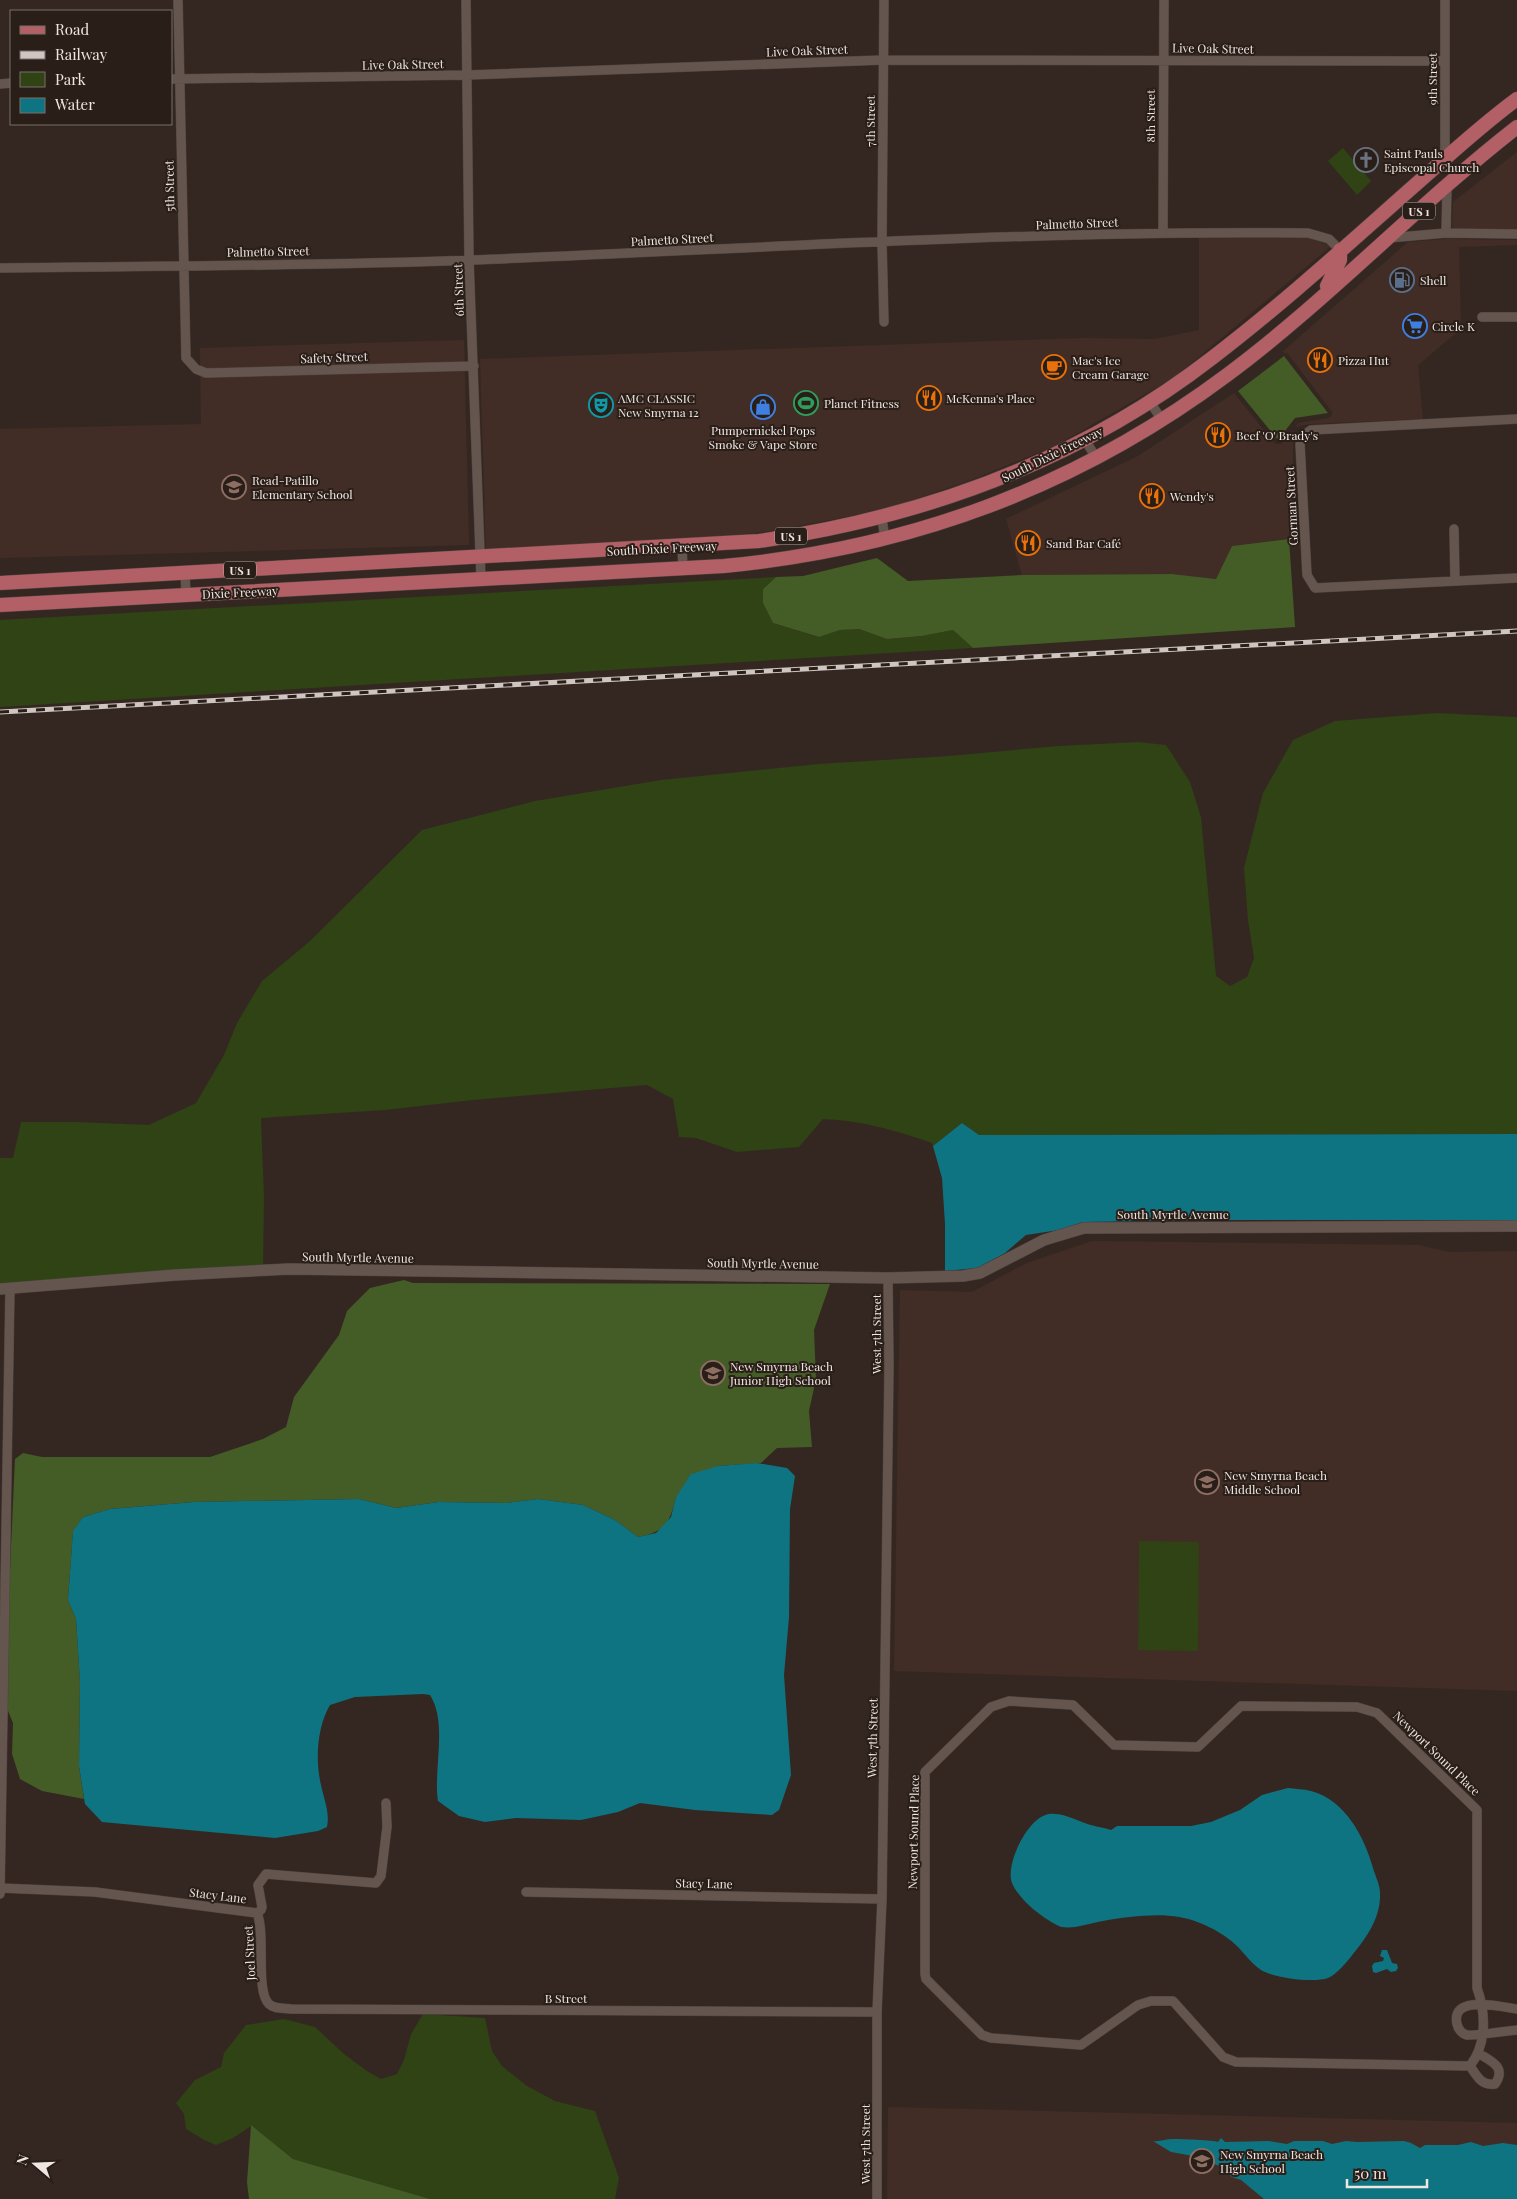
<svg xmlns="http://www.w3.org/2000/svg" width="1517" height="2199" font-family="'Playfair Display',serif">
  <rect width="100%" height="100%" fill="#342721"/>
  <path fill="#412d25" d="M 1517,152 L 1517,229 L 1452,228 L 1453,202 Z
    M 1199,238 L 1308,238 L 1326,244 L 1330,247 L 1175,377 L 1055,446 L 971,480 L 884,510 L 771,531 L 690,541 L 486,552 L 480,359 L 1083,338 L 1155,339 L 1199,330 Z
    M 1447,239 L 1517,240 L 1517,245 L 1459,247 L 1461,329 L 1418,365 L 1423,419 L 1310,424 L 1295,427 L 1298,423 L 1329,418 L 1333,413 L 1288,354 L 1282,352 L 1408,242 Z
    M 464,340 L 469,545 L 0,558 L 0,429 L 201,424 L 200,348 Z
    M 1234,393 L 1275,444 L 1281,444 L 1293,430 L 1293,538 L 1232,546 L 1216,579 L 1172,574 L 1022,575 L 1006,519 L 1138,456 Z
    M 1092,1241 L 1419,1245 L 1449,1252 L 1517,1251 L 1517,1691 L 894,1671 L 900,1290 L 972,1292 L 1027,1263 Z
    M 888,2107 L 1517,2123 L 1517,2199 L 887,2199 Z"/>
  <path fill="#2f4315" d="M 1343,148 L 1371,181 L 1357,195 L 1328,161 Z
    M 776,577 L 763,589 L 763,603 L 773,623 L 818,637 L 840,630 L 859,629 L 888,639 L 922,636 L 953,630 L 973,648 L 0,707 L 0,620 Z
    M 1437,713 L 1517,717 L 1517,1134 L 979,1135 L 962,1123 L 933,1146 L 932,1143 C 894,1130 864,1121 823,1119 L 799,1147 L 737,1152 L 696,1138 L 679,1137 L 673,1099 L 647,1085 L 473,1100 L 385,1110 L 261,1118 L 264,1197 L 263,1271 L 0,1289 L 0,1158 L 13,1158 L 21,1122 L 76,1122 L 149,1125 L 196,1103 L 224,1055 L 237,1023 L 262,981 L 309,942 L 422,830 L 535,801 L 661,780 L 818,764 L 948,756 L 1058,746 L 1138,742 L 1166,745 L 1190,782 L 1201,817 L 1216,976 L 1230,986 L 1247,977 L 1254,958 L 1248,920 L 1244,868 L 1263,793 L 1293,740 L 1335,721 Z
    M 1139,1541 L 1199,1542 L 1198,1651 L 1138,1650 Z
    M 423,2014 L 485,2018 L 492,2051 L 502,2066 L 527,2086 L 555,2101 L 595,2111 L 619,2178 L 615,2199 L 430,2199 L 293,2159 L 251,2126 L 233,2138 L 216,2145 L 204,2140 L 186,2129 L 184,2114 L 176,2103 L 195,2080 L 221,2067 L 224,2053 L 246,2025 L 284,2019 L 315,2027 L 344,2054 L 367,2071 L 381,2079 L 397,2074 L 404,2060 L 411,2034 Z"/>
  <path fill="#445c26" d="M 1284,356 L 1328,413 L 1295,418 L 1278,440 L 1238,391 Z
    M 1289,539 L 1295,627 L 973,648 L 953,630 L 922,636 L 887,639 L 859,629 L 840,630 L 819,637 L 773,623 L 763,603 L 763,589 L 776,577 L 803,576 L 877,558 L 908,581 L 1022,575 L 1172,574 L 1216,579 L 1232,546 Z
    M 404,1280 L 413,1283 L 830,1284 L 814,1330 L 816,1379 L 809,1411 L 812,1447 L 777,1448 L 761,1463 L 718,1466 L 676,1497 C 670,1523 665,1532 638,1537 L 615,1520 L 583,1505 L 538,1499 L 507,1503 L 439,1502 L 396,1508 L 359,1499 L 194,1502 L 110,1509 L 83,1517 L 73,1532 L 68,1600 L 76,1619 L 80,1682 L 79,1766 L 84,1799 L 42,1791 L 20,1779 L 12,1754 L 13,1723 L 4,1701 L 15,1459 L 23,1453 L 42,1457 L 210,1457 L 263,1439 L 286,1427 L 294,1397 L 339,1335 L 347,1311 L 370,1288 Z
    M 251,2125 L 293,2159 L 430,2199 L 249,2199 L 247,2182 Z"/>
  <path fill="#0f7481" d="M 962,1123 L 979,1135 L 1517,1134 L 1517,1220 L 1212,1220 L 1083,1222 L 1059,1230 L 1026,1235 L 1005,1253 L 977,1268 L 945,1271 L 945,1224 L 942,1178 L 933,1146 Z
    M 757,1463 L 787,1468 L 795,1476 L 790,1509 L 789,1617 L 784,1675 L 791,1775 L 779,1810 L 772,1815 L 695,1810 L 640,1803 L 618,1812 L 581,1820 L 516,1818 L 485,1822 L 459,1816 L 438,1801 C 433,1770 448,1723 430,1695 L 423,1694 L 355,1697 L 330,1705 C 317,1727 315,1760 321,1785 C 324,1800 330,1812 327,1827 L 318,1831 L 275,1838 L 102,1822 L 85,1804 L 79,1766 L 80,1682 L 76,1619 L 68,1600 L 73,1531 L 83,1517 L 110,1509 L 194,1502 L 359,1499 L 396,1508 L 439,1502 L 507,1503 L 538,1499 L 583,1505 L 615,1520 L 638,1537 L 656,1533 L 671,1517 L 676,1497 L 691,1474 L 718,1466 Z
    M 1288,1788 C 1295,1789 1303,1789 1311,1791 C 1345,1800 1364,1836 1373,1868 C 1375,1875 1380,1885 1380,1893 C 1381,1917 1367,1937 1353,1954 C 1347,1962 1337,1974 1328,1978 C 1314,1983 1274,1978 1261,1970 C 1251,1963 1245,1954 1237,1946 C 1223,1932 1198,1920 1179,1917 C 1156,1913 1127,1917 1103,1921 C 1090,1923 1076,1929 1062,1927 C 1057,1926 1050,1921 1045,1918 C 1033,1910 1018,1897 1012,1883 C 1005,1864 1028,1817 1049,1814 C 1061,1813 1071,1818 1082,1822 C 1091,1826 1102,1827 1111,1830 L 1117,1826 L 1191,1826 L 1211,1822 L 1240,1810 L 1262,1795 Z
    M 1382,1950 L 1387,1950 L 1392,1963 L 1397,1964 L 1398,1968 L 1396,1971 L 1391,1972 L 1387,1969 L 1376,1973 L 1373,1972 L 1372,1966 L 1374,1963 L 1383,1961 L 1384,1958 L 1380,1956 Z
    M 1221,2138 L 1225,2142 L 1269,2141 L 1287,2144 L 1294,2141 L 1323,2141 L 1332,2144 L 1346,2141 L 1357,2142 L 1404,2141 L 1411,2143 L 1420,2148 L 1425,2145 L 1458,2145 L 1471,2142 L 1483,2146 L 1503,2143 L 1517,2145 L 1517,2199 L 1264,2199 L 1241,2180 L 1232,2177 L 1217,2165 L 1204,2161 L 1199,2157 L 1171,2152 L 1153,2141 C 1160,2142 1166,2139 1173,2139 C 1180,2139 1214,2140 1218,2142 Z"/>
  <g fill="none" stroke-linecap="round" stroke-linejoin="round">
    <defs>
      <path id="minor" d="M 178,0 L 186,358 L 196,369 L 206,373 L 474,366
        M 466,0 L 469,260 L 481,579
        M 171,79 L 468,75 L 883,60 L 1445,61
        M 0,84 L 11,83
        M 1445,159 L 1445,0
        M 1163,233 L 1164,0
        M 1446,233 L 1447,187
        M 1388,238 L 1446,233 L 1517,234
        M 0,268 C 158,266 316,266 473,260 C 751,249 1030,230 1308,233 L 1329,239 L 1340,250
        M 1482,317 L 1517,317
        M 884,322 L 882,242 L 884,0
        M 1150,402 L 1162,420
        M 1517,419 L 1311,430 L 1304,435 L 1300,444 L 1307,575 L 1315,588 L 1517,578
        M 1085,440 L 1097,459
        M 882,518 L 885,540
        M 1454,529 L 1455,581
        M 682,547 L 683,568
        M 185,573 L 186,595
        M 1009,1701 L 1073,1705 L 1114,1745 L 1198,1747 L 1241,1706 L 1357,1707 L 1377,1713 L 1477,1810 L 1477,1988 C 1486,2013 1487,2044 1470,2066 L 1236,2062 L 1223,2057 L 1173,2001 L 1151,2001 L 1138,2005 L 1081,2045 L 991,2038 L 982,2035 L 926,1979 L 925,1974 L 925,1772 L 991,1707 Z
        M 0,1888 L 95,1892 L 257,1913 L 261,1910 L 262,1907 L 258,1885 L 266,1874 L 376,1883 L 381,1876 L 387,1827 L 386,1803
        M 526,1892 L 882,1899
        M 0,1894 L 10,1288
        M 257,1913 C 266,1933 255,1991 269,2004 C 274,2009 284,2008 291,2009 L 877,2012
        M 1517,2009 C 1502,2007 1450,1994 1457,2024 C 1458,2029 1462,2034 1467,2035 C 1471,2036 1509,2031 1517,2030
        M 1470,2066 C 1477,2076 1481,2086 1495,2084 C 1507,2067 1491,2061 1478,2053
        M 877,2199 L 877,2012 L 882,1899 L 889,1366 L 888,1278"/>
      <path id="tertiary" d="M 0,1289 L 175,1275 L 289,1269 L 888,1278 L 963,1276 L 980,1273 L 1044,1240 L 1084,1228 L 1517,1226"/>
      <path id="primary" d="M 1327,286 L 1340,260 L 1340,250
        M 0,583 L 759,541 C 924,517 1079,461 1212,358 C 1288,300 1359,234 1431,171 C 1459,146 1487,121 1517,99
        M 0,605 L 724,566 C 911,548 1077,487 1227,375 C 1329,299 1417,205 1517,127"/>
    </defs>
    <use href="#minor" stroke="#4f433f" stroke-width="10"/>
    <use href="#tertiary" stroke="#4f433f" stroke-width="12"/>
    <use href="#primary" stroke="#4f433f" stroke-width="15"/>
    <use href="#minor" stroke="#64554f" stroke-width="9"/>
    <use href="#tertiary" stroke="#64554f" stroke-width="11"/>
    <use href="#primary" stroke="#b35f66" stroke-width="14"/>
    <defs>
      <path id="rail" d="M 0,712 L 1517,631"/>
    </defs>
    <use href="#rail" stroke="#cfc5c1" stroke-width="5"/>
    <use href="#rail" stroke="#2a1e18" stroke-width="3" stroke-dasharray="9" stroke-linecap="butt"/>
  </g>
  <defs>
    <symbol id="church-ring" viewBox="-11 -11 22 22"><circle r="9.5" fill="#2a1e18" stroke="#6b7280" stroke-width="1.5"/><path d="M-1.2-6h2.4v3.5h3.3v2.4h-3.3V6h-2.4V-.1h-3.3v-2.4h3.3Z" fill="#6b7280"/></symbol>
    <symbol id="fuel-ring" viewBox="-11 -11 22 22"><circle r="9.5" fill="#2a1e18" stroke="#5c6f8a" stroke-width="1.5"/><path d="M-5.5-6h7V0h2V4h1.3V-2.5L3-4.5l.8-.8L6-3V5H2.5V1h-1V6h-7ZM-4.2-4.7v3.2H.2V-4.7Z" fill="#5c6f8a"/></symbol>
    <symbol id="supermarket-ring" viewBox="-11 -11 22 22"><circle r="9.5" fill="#2a1e18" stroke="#3f7fe0" stroke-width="1.5"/><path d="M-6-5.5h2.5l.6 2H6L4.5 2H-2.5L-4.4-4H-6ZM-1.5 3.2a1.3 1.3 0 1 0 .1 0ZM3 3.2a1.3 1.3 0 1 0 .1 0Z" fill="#3f7fe0"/></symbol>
    <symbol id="restaurant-ring" viewBox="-11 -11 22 22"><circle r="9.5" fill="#2a1e18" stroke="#e8710a" stroke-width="1.5"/><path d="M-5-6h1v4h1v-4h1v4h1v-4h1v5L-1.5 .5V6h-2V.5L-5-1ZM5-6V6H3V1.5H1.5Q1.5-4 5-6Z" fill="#e8710a"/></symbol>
    <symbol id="cafe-ring" viewBox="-11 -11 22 22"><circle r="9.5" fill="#2a1e18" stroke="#e8710a" stroke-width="1.5"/><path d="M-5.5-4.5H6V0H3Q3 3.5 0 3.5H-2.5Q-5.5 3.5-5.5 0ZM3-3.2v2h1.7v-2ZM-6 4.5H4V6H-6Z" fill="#e8710a"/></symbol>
    <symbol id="stadium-ring" viewBox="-11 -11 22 22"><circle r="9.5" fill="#2a1e18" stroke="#2e9e5b" stroke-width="1.5"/><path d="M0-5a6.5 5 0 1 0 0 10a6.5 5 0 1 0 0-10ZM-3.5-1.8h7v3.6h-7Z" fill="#2e9e5b"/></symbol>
    <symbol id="theatre-ring" viewBox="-11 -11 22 22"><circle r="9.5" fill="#2a1e18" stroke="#0f9aa8" stroke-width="1.5"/><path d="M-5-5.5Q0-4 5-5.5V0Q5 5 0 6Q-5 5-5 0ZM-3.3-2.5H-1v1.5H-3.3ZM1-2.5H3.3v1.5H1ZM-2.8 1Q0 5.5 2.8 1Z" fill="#0f9aa8"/></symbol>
    <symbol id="shop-ring" viewBox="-11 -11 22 22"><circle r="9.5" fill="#2a1e18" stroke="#3f7fe0" stroke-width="1.5"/><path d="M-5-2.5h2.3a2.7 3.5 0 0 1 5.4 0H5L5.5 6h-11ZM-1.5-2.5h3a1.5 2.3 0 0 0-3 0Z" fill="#3f7fe0"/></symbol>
    <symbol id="school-ring" viewBox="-11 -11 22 22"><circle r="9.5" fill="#2a1e18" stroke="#8d6e63" stroke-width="1.5"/><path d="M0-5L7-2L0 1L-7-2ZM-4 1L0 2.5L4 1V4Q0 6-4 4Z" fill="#8d6e63"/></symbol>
  </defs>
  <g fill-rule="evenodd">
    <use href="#church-ring" x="1352" y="146" width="28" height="28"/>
    <use href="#fuel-ring" x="1388" y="266" width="28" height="28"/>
    <use href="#supermarket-ring" x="1401" y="312" width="28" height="28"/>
    <use href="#restaurant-ring" x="1306" y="346" width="28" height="28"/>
    <use href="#cafe-ring" x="1040" y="353" width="28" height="28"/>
    <use href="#restaurant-ring" x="915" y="384" width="28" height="28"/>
    <use href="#stadium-ring" x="792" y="389" width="28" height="28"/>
    <use href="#theatre-ring" x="587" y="391" width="28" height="28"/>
    <use href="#shop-ring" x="749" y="393" width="28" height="28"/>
    <use href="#restaurant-ring" x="1204" y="421" width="28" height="28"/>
    <use href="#school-ring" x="220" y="473" width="28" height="28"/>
    <use href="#restaurant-ring" x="1138" y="482" width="28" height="28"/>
    <use href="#restaurant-ring" x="1014" y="529" width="28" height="28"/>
    <use href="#school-ring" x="699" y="1359" width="28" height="28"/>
    <use href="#school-ring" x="1193" y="1468" width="28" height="28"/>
    <use href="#school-ring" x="1188" y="2147" width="28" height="28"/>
  </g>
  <g text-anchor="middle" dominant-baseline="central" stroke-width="4" stroke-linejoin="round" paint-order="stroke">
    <g fill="#2a1e18" stroke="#b4aaa5" stroke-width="1">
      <rect x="1403" y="202.5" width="32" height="17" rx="4"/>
      <rect x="775" y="527.5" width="32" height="17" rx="4"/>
      <rect x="224" y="561.5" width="32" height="17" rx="4"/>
    </g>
    <g font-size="11" font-weight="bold" fill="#efe6e2">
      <text x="1419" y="211">US 1</text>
      <text x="791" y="536">US 1</text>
      <text x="240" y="570">US 1</text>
    </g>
    <g font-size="12" fill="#efe6e2" stroke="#2a1e18">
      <text transform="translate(1213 48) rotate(1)">Live Oak Street</text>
      <text transform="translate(807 50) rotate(-2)">Live Oak Street</text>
      <text transform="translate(403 64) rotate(-1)">Live Oak Street</text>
      <text transform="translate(1432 79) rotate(-90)">9th Street</text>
      <text transform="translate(1150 116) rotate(-90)">8th Street</text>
      <text transform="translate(870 121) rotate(-90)">7th Street</text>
      <text transform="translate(169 186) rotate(-91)">5th Street</text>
      <text transform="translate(1077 223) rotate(-2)">Palmetto Street</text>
      <text transform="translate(672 239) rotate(-3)">Palmetto Street</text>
      <text transform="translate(268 251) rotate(-1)">Palmetto Street</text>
      <text transform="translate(458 290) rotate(-92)">6th Street</text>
      <text transform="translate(334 357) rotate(-2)">Safety Street</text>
      <text transform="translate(1052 454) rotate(-26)">South Dixie Freeway</text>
      <text transform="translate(1291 506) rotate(-93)">Gorman Street</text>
      <text transform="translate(662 548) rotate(-3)">South Dixie Freeway</text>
      <text transform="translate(240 592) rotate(-3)">Dixie Freeway</text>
      <text x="1173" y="1214">South Myrtle Avenue</text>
      <text transform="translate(358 1257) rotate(1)">South Myrtle Avenue</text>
      <text transform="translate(763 1263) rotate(1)">South Myrtle Avenue</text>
      <text transform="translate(876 1334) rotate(-90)">West 7th Street</text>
      <text transform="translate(872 1738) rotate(-89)">West 7th Street</text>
      <text transform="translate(1437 1753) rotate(44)">Newport Sound Place</text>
      <text transform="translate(913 1832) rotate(-89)">Newport Sound Place</text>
      <text transform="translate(704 1883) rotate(1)">Stacy Lane</text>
      <text transform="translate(218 1895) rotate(7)">Stacy Lane</text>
      <text transform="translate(249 1953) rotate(-93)">Joel Street</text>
      <text x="566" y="1998">B Street</text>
      <text transform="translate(865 2144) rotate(-90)">West 7th Street</text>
    </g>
    <g font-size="12" fill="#efe6e2" stroke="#2a1e18" text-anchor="start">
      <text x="1384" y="153">Saint Pauls<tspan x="1384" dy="14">Episcopal Church</tspan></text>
      <text x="1420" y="280">Shell</text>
      <text x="1432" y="326">Circle K</text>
      <text x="1072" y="360">Mac's Ice<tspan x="1072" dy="14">Cream Garage</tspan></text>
      <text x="1338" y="360">Pizza Hut</text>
      <text x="618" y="398">AMC CLASSIC<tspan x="618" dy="14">New Smyrna 12</tspan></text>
      <text x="946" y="398">McKenna's Place</text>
      <text x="824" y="403">Planet Fitness</text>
      <text x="763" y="430" text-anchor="middle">Pumpernickel Pops<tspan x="763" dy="14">Smoke &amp; Vape Store</tspan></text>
      <text x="1236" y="435">Beef 'O' Brady's</text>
      <text x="252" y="480">Read-Patillo<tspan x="252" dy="14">Elementary School</tspan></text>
      <text x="1170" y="496">Wendy's</text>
      <text x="1046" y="543">Sand Bar Café</text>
      <text x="730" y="1366">New Smyrna Beach<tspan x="730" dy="14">Junior High School</tspan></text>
      <text x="1224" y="1475">New Smyrna Beach<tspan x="1224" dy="14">Middle School</tspan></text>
      <text x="1220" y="2154">New Smyrna Beach<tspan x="1220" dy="14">High School</tspan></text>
    </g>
  </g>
  <rect x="10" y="10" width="162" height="115" fill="#2a1e18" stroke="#796e69"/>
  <rect x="20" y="26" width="25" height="8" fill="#b35f66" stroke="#796e69"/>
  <text x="55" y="35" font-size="15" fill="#efe6e2">Road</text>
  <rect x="20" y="51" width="25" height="8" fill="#cfc5c1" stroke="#796e69"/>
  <text x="55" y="60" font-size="15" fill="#efe6e2">Railway</text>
  <rect x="20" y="72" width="25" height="15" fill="#2f4315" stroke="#796e69"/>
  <text x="55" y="85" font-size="15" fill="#efe6e2">Park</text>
  <rect x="20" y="98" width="25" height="15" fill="#0f7481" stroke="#796e69"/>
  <text x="55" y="110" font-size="15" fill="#efe6e2">Water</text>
  <g transform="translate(35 2164) rotate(289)" stroke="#2a1e18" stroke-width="4" paint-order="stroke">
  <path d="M0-4L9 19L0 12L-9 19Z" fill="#efe6e2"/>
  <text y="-8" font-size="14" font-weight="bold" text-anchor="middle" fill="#efe6e2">N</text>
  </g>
  <path d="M1347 2179v8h80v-8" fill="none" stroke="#efe6e2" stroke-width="2.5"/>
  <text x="1354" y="2179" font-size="15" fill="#efe6e2" stroke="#2a1e18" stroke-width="4" paint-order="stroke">50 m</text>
</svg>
